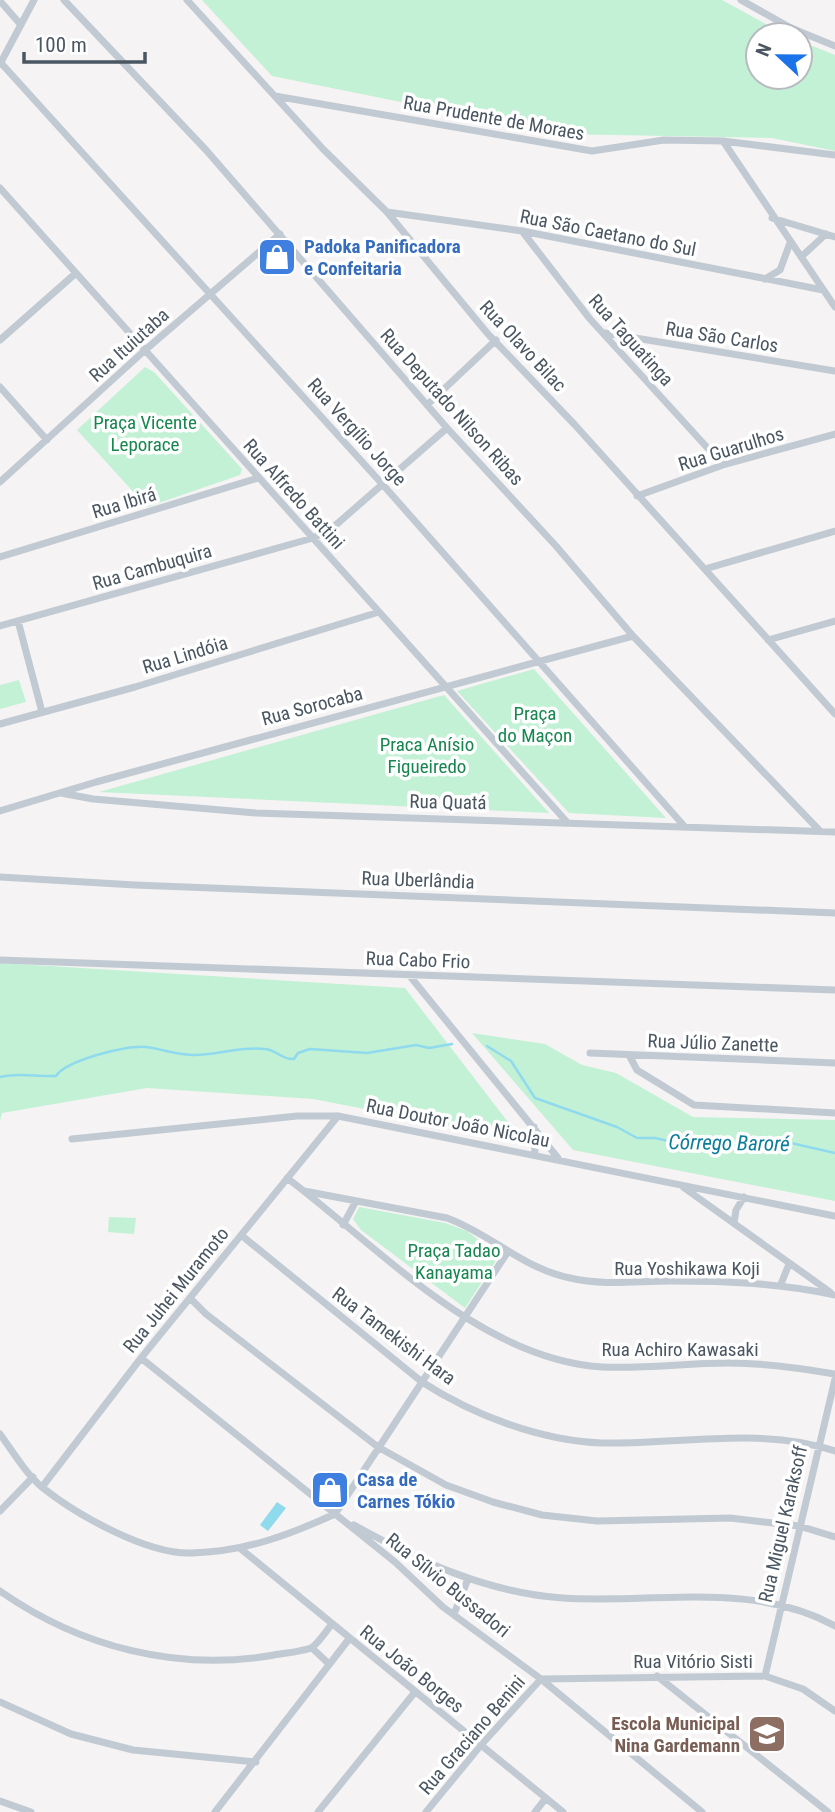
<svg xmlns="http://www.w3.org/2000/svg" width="835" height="1812" font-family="'Roboto Condensed',sans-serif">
  <rect width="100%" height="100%" fill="#f5f3f3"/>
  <path fill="#c3f1d5" d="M 202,0 L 722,0 L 786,35 L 758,35 L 758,77 L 800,77 L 800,41 L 835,55 L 835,151 L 772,138 L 560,134 L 272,76 Z
    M 145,367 L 154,372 L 242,469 L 240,475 L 147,507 L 77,430 Z
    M 534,669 L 666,818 L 569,813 L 457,691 Z
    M 19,680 L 26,702 L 0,709 L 0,685 Z
    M 444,695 L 549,813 L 99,792 Z
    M 0,963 L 405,988 L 521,1139 L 313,1099 L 147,1088 L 2,1113 L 0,1121 Z
    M 472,1033 L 545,1044 L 582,1065 L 616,1073 L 693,1117 L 835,1120 L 835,1201 L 573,1150 Z
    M 359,1207 L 445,1223 L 467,1231 L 499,1256 L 465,1308 L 361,1230 L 353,1219 Z
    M 109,1217 L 136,1218 L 134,1234 L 108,1232 Z"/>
  <path fill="#90daee" d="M 277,1502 L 286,1508 L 268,1531 L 260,1525 Z"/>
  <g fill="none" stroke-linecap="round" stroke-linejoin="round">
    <path stroke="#90daee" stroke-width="2.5" d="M 487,1046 L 511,1061 L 535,1098 L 617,1127 L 637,1138 L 655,1138 L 695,1147 L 791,1143 L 835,1153
      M 0,1077 C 19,1072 36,1077 56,1076 C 65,1061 128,1044 146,1047 C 162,1049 178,1055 194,1055 C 217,1055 242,1046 265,1049 C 277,1050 282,1060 294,1059 L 298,1053 L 310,1049 L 367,1053 L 416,1045 L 429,1048 L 452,1044"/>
    <path stroke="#c1cad2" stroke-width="7" d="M 64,0 L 206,150 L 447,428 L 556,546 L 633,636 L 820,831
      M 187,0 L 323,149 L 387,212 L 488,334 L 575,425 L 835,714
      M 741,0 L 791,28 L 835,46
      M 0,1 L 21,25
      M 1,63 L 384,486 L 685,827
      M 0,64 L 34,0
      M 275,96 L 592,151 L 664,140 L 723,141 L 835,155
      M 723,141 L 835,307
      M 0,188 L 566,821
      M 387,212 L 522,231 L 823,290
      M 772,218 L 835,237
      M 522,231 L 590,319 L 723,465
      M 801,257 L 826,234
      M 765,279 L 780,270 L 790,243
      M 605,333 L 835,371
      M 0,340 L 76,273
      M 0,387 L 47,440
      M 427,405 L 496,340
      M 0,482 L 144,351 L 280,234
      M 637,496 L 723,465 L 835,434
      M 0,557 L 258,478
      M 705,569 L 835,531
      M 18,621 L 42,712
      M 0,626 L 313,538 L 330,530 L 447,428
      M 768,640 L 835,621
      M 0,724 L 135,687 L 379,612
      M 61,793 L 93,799 L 256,813 L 835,832
      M 0,811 L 96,782 L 633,636
      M 0,877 L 135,885 L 835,913
      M 0,960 L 835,990
      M 409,975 L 558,1158
      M 590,1053 L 835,1063
      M 629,1055 L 637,1070 L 694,1105 L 835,1113
      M 534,1127 L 535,1155
      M 72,1139 L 297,1116 L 338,1116 L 835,1216
      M 287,1178 C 379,1247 480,1359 602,1367 C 644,1369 687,1363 729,1363 C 765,1363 800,1368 835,1374
      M 683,1187 L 830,1292
      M 304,1191 L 447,1218 C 491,1234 522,1268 570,1278 C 605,1286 636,1281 671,1281 C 727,1281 780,1283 835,1295
      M 734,1223 L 736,1210 L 744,1197
      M 343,1225 L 356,1201
      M 241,1235 L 422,1382 C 473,1415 541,1441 602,1443 C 678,1445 761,1426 835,1451
      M 781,1284 L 789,1264
      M 190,1298 L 206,1314 L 378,1447 L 446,1485 L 493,1502 L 542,1515 L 597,1521 L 730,1518 L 799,1526 L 835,1537
      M 141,1358 L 395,1562 L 443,1607 L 541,1679 L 702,1812
      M 0,1434 C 13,1452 26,1474 43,1488 C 77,1515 148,1555 192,1553 C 244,1552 289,1535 335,1514
      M 42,1487 L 141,1358 L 338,1116
      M 0,1511 L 33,1477
      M 335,1514 L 507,1253
      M 354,1525 C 418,1561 488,1593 563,1598 C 653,1604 752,1580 835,1626
      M 241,1549 L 563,1812
      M 0,1591 C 80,1647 177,1672 274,1655 C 285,1653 300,1652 311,1648 C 318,1644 326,1631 332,1624
      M 454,1614 L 468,1579
      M 312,1648 L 328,1663
      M 657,1676 L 828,1812
      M 765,1676 L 835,1379
      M 0,1702 L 71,1734 L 133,1750 L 256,1762
      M 0,1801 L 31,1812
      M 215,1812 L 349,1639
      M 318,1812 L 415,1692
      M 426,1812 L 481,1745 L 541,1679 L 765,1676 L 803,1689 L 835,1711
      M 535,1812 L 546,1798"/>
  </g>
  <defs>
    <symbol id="shop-square" viewBox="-11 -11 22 22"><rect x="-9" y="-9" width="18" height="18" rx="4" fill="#3f7fe0" stroke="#fff"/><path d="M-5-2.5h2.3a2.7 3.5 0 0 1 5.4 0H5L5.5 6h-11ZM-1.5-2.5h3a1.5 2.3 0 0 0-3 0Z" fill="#fff"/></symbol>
    <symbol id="school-square" viewBox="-11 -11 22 22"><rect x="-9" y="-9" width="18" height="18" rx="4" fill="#8d6e63" stroke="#fff"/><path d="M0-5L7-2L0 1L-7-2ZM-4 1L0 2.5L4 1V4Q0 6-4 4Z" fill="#fff"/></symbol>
  </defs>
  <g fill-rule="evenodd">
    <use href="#shop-square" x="255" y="235" width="44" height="44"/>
    <use href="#shop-square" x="308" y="1468" width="44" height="44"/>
    <use href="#school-square" x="745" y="1712" width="44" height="44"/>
  </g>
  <g text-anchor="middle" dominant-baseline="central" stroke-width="7" stroke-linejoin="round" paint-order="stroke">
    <g font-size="19" fill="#4a5661" stroke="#fff">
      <text transform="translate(494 118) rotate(10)">Rua Prudente de Moraes</text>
      <text transform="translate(608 233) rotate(11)">Rua São Caetano do Sul</text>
      <text transform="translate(722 337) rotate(9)">Rua São Carlos</text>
      <text transform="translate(631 340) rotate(48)">Rua Taguatinga</text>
      <text transform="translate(129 345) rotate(-42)">Rua Ituiutaba</text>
      <text transform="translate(523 346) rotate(47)">Rua Olavo Bilac</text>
      <text transform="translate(452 407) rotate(48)">Rua Deputado Nilson Ribas</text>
      <text transform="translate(357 432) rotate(48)">Rua Vergílio Jorge</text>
      <text transform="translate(731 449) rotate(-17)">Rua Guarulhos</text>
      <text transform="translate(294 494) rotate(48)">Rua Alfredo Battini</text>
      <text transform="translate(124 503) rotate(-17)">Rua Ibirá</text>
      <text transform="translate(152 567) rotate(-16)">Rua Cambuquira</text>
      <text transform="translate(185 655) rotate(-17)">Rua Lindóia</text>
      <text transform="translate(312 706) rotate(-15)">Rua Sorocaba</text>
      <text transform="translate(448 802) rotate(1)">Rua Quatá</text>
      <text transform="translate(418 880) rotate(2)">Rua Uberlândia</text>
      <text transform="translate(418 960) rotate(2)">Rua Cabo Frio</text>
      <text transform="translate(713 1043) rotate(2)">Rua Júlio Zanette</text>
      <text transform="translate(458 1123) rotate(11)">Rua Doutor João Nicolau</text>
      <text x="687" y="1268">Rua Yoshikawa Koji</text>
      <text transform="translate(176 1290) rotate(-51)">Rua Juhei Muramoto</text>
      <text transform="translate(394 1336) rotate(37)">Rua Tamekishi Hara</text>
      <text x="680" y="1349">Rua Achiro Kawasaki</text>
      <text transform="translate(783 1524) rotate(-77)">Rua Miguel Karaksoff</text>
      <text transform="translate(448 1585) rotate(39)">Rua Sílvio Bussadori</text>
      <text x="693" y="1661">Rua Vitório Sisti</text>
      <text transform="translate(412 1669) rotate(39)">Rua João Borges</text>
      <text transform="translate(472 1735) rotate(-49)">Rua Graciano Benini</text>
    </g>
    <g font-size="19" font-weight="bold" fill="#366cbe" stroke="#fff" text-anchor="start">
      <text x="304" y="246">Padoka Panificadora<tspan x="304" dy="22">e Confeitaria</tspan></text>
      <text x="357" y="1479">Casa de<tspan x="357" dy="22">Carnes Tókio</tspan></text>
    </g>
    <g font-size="19" fill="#17864f" stroke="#fff">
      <text x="145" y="422">Praça Vicente<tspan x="145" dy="22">Leporace</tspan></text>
      <text x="535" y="713">Praça<tspan x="535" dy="22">do Maçon</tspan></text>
      <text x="427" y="744">Praca Anísio<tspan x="427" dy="22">Figueiredo</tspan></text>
      <text x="454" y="1250">Praça Tadao<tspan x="454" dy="22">Kanayama</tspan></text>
    </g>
    <g font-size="19" font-weight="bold" fill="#785e54" stroke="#fff" text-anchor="end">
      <text x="740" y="1723">Escola Municipal<tspan x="740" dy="22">Nina Gardemann</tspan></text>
    </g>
    <g font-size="21" font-style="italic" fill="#0c7c9b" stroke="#fff">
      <text transform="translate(729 1143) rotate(1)">Córrego Baroré</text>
    </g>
  </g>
  <g transform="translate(779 56) rotate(292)"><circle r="33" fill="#ffffff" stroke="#b7bbc0" stroke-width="2"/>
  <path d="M0-5L12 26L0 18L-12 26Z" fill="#1a73e8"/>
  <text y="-10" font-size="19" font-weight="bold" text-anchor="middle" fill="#4a5661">N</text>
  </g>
  <path d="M24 52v10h121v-10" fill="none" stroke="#4a5661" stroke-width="3.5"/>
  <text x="35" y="52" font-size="21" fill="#4a5661" stroke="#ffffff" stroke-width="5" paint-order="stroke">100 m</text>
</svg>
